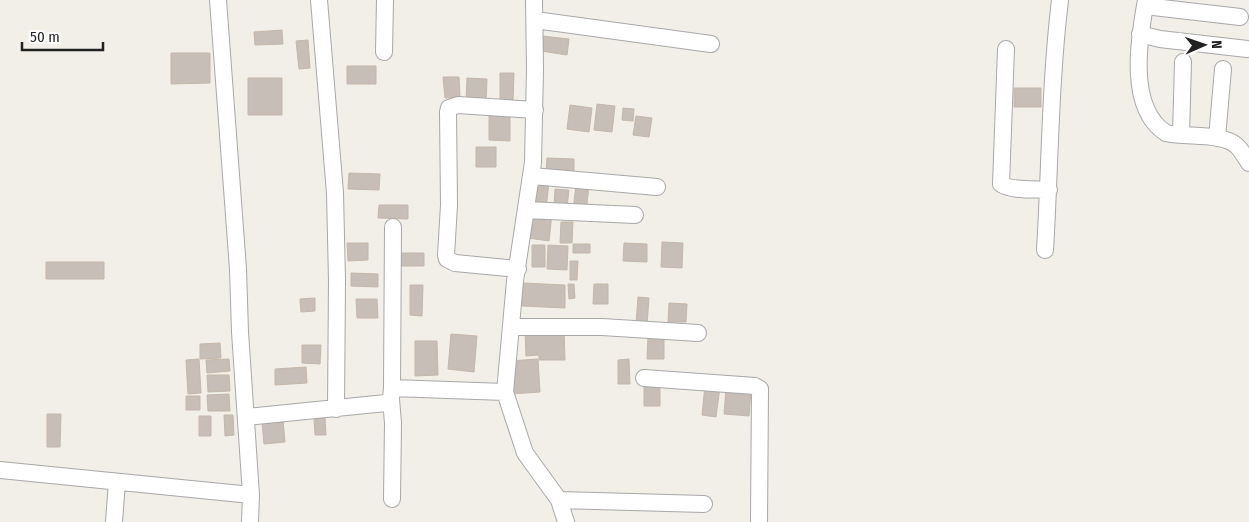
<svg xmlns="http://www.w3.org/2000/svg" width="1249" height="522" font-family="'Fira Sans Condensed',sans-serif">
  <rect width="100%" height="100%" fill="#f2efe8"/>
  <path fill="#c7beb7" stroke="#c4b7a9" d="M 282,30 L 283,44 L 255,45 L 254,32 Z
    M 542,36 L 569,39 L 567,55 L 541,51 Z
    M 308,40 L 310,68 L 299,69 L 296,41 Z
    M 171,53 L 210,53 L 210,83 L 171,84 Z
    M 347,66 L 376,66 L 376,84 L 347,84 Z
    M 500,73 L 514,73 L 513,102 L 500,102 Z
    M 443,77 L 459,77 L 460,97 L 445,98 Z
    M 248,78 L 282,78 L 282,115 L 248,115 Z
    M 467,78 L 487,79 L 486,103 L 466,102 Z
    M 1014,88 L 1041,88 L 1041,107 L 1014,107 Z
    M 597,104 L 615,106 L 612,132 L 594,130 Z
    M 570,105 L 592,108 L 589,132 L 567,129 Z
    M 623,108 L 634,109 L 633,121 L 622,120 Z
    M 489,113 L 510,113 L 510,141 L 489,140 Z
    M 636,116 L 652,118 L 649,137 L 633,135 Z
    M 476,147 L 496,147 L 496,167 L 476,167 Z
    M 547,158 L 574,159 L 574,175 L 546,173 Z
    M 349,173 L 380,174 L 379,190 L 348,189 Z
    M 533,181 L 549,182 L 546,209 L 530,207 Z
    M 576,185 L 589,186 L 586,212 L 573,210 Z
    M 555,189 L 569,190 L 567,207 L 554,206 Z
    M 379,205 L 408,205 L 408,219 L 378,218 Z
    M 530,210 L 552,213 L 549,241 L 528,238 Z
    M 561,222 L 573,222 L 572,243 L 560,243 Z
    M 662,242 L 683,243 L 682,268 L 661,267 Z
    M 347,243 L 368,243 L 368,260 L 348,261 Z
    M 624,243 L 647,244 L 647,262 L 623,261 Z
    M 573,244 L 590,244 L 590,253 L 573,253 Z
    M 532,245 L 545,245 L 545,267 L 532,267 Z
    M 548,245 L 568,246 L 567,270 L 547,269 Z
    M 400,253 L 424,253 L 424,266 L 400,266 Z
    M 570,261 L 578,261 L 577,280 L 570,280 Z
    M 46,262 L 104,262 L 104,279 L 46,279 Z
    M 351,273 L 378,274 L 378,287 L 351,286 Z
    M 523,283 L 565,285 L 565,308 L 522,306 Z
    M 568,284 L 574,284 L 575,298 L 569,299 Z
    M 594,284 L 608,284 L 608,304 L 593,304 Z
    M 410,285 L 423,285 L 422,316 L 410,315 Z
    M 638,297 L 649,298 L 647,325 L 636,324 Z
    M 315,298 L 315,311 L 301,312 L 300,299 Z
    M 356,299 L 377,299 L 378,318 L 357,318 Z
    M 669,303 L 687,304 L 686,322 L 668,322 Z
    M 564,330 L 565,360 L 539,360 L 539,355 L 526,356 L 525,331 Z
    M 451,334 L 477,336 L 474,372 L 448,369 Z
    M 648,337 L 664,337 L 664,359 L 647,359 Z
    M 415,341 L 437,341 L 438,375 L 415,376 Z
    M 220,343 L 221,358 L 200,359 L 200,344 Z
    M 302,345 L 321,345 L 320,364 L 302,363 Z
    M 199,359 L 201,393 L 188,394 L 186,360 Z
    M 229,359 L 230,371 L 207,373 L 206,360 Z
    M 538,359 L 540,392 L 511,394 L 509,361 Z
    M 629,359 L 630,384 L 618,384 L 618,360 Z
    M 306,367 L 307,383 L 275,385 L 275,369 Z
    M 207,375 L 229,375 L 230,391 L 208,392 Z
    M 644,384 L 660,385 L 660,406 L 644,406 Z
    M 705,385 L 720,387 L 716,417 L 702,415 Z
    M 726,388 L 751,390 L 749,416 L 724,414 Z
    M 229,394 L 230,411 L 208,411 L 207,395 Z
    M 186,396 L 200,396 L 200,410 L 186,410 Z
    M 47,414 L 61,414 L 60,447 L 47,447 Z
    M 224,415 L 233,415 L 234,435 L 225,436 Z
    M 199,416 L 211,416 L 211,436 L 199,436 Z
    M 325,418 L 326,435 L 315,435 L 314,419 Z
    M 283,420 L 285,442 L 264,444 L 262,422 Z"/>
  <g fill="none" stroke-linecap="round" stroke-linejoin="round">
    <defs>
      <path id="minor" d="M 218,0 L 238,269 L 240,332 L 251,495 L 250,522
        M 319,0 L 335,193 L 337,281 L 336,409
        M 534,0 L 535,69 L 533,162 L 515,281 L 505,392 L 525,453 L 559,500 L 566,522
        M 1146,0 C 1139,38 1127,108 1166,133 C 1187,138 1221,132 1237,146 C 1242,151 1245,157 1249,163
        M 1145,6 L 1240,17
        M 535,20 L 711,44
        M 1140,34 L 1160,39 L 1247,49
        M 1006,49 L 1001,184 C 1011,191 1036,189 1049,190
        M 384,52 L 385,0
        M 1181,135 L 1183,62
        M 1217,138 L 1223,69
        M 532,176 L 657,187
        M 527,210 L 635,215
        M 1045,250 C 1050,167 1050,83 1060,0
        M 518,269 L 455,263 L 447,259 L 446,255 L 449,205 L 448,112 L 449,108 L 458,105 L 535,110
        M 511,327 L 602,327 L 698,333
        M 644,378 L 755,386 L 760,389 L 759,522
        M 392,388 L 393,227
        M 391,399 L 393,423 L 392,499
        M 246,417 L 386,403 L 391,399 L 392,388 L 505,392
        M 0,470 L 251,495
        M 559,500 L 704,504
        M 114,522 L 117,482"/>
    </defs>
    <use href="#minor" stroke="#a8a8a8" stroke-width="18"/>
    <use href="#minor" stroke="#fff" stroke-width="16"/>
  </g>
  <g transform="translate(1204 45) rotate(88)" stroke="#ffffff" stroke-width="4" paint-order="stroke">
  <path d="M0-4L9 19L0 12L-9 19Z" fill="#212121"/>
  <text y="-8" font-size="14" font-weight="bold" text-anchor="middle" fill="#212121">N</text>
  </g>
  <path d="M22 42v8h81v-8" fill="none" stroke="#212121" stroke-width="2.5"/>
  <text x="30" y="42" font-size="15" fill="#212121" stroke="#ffffff" stroke-width="4" paint-order="stroke">50 m</text>
</svg>
